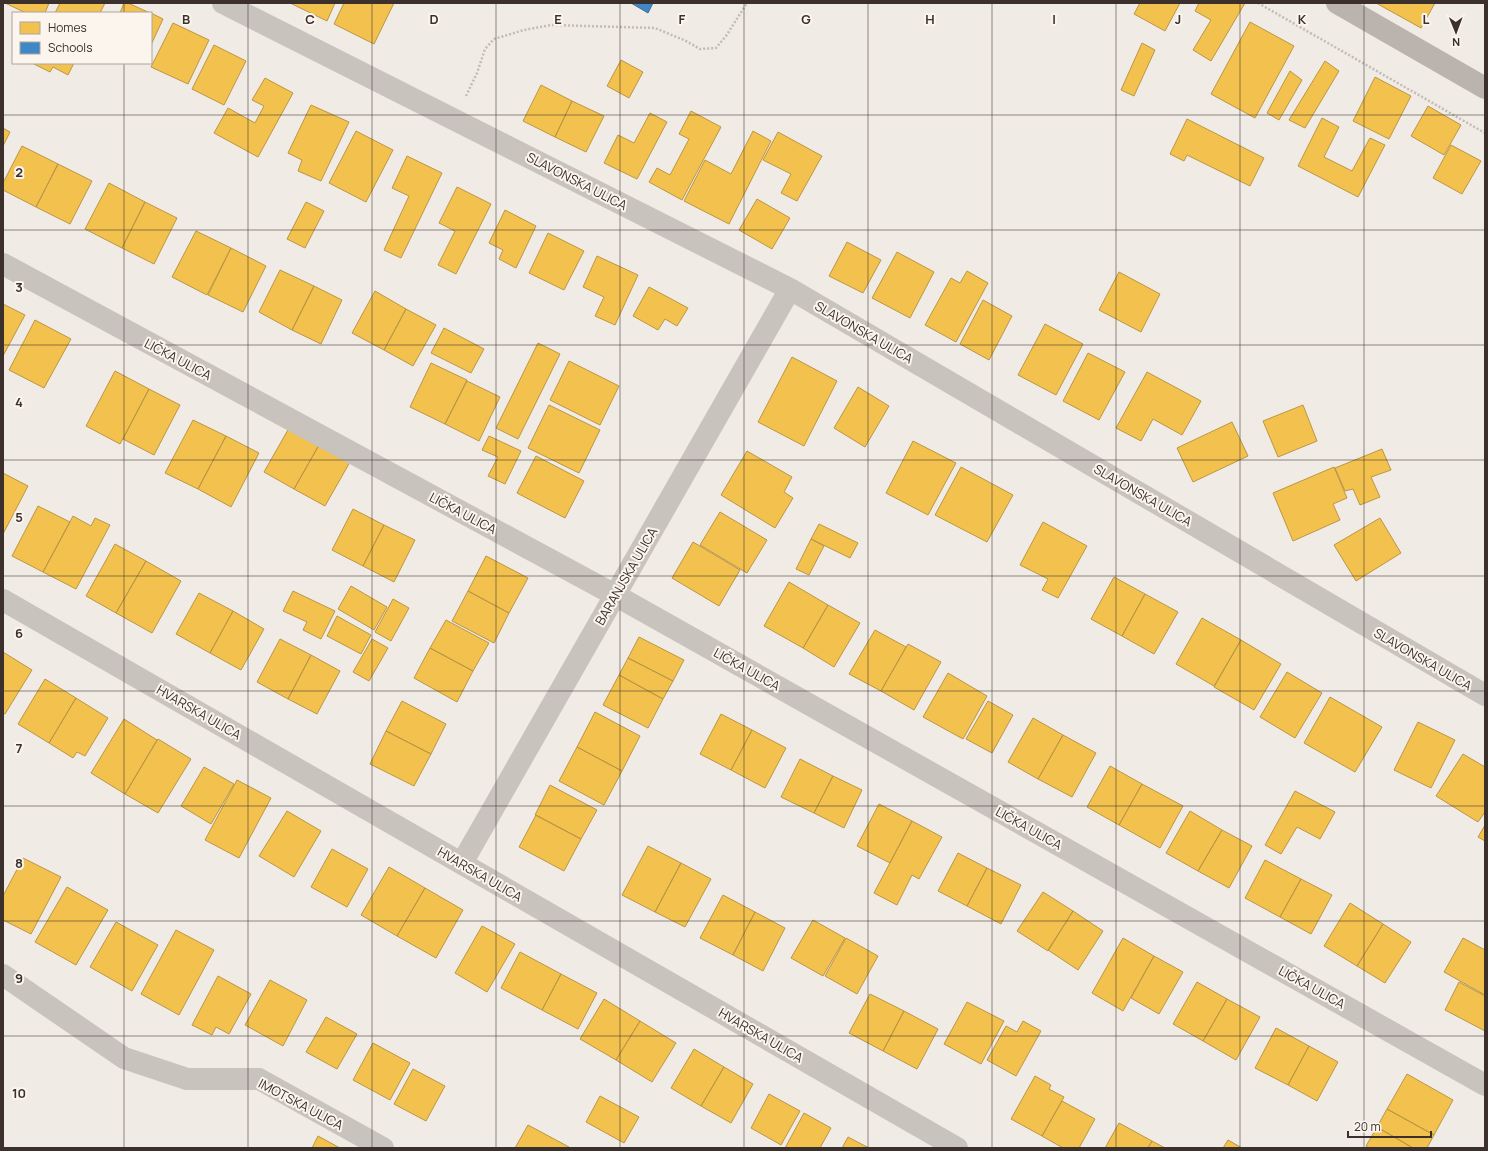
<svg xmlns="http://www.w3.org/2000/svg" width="1488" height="1151" font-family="Manrope,sans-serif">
  <rect width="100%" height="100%" fill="#f0ebe5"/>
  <path fill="#f2c14e" stroke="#bb9644" d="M 5,3 L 49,3 L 45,13 L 26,13 Z
    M 60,3 L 105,3 L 100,13 L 55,13 Z
    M 124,3 L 128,3 L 150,13 L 120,13 Z
    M 290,3 L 335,3 L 327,21 Z
    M 344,3 L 394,3 L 374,44 L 334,24 Z
    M 1140,3 L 1180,3 L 1165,31 L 1134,14 Z
    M 1199,3 L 1245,3 L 1211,61 L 1193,50 L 1211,20 L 1195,11 Z
    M 1376,3 L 1435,3 L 1421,28 Z
    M 151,13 L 163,19 L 151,45 Z
    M 1250,22 L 1294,46 L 1255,118 L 1211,94 Z
    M 173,23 L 209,40 L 188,84 L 151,67 Z
    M 1142,43 L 1155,50 L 1134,96 L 1121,90 Z
    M 214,45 L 246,61 L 224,105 L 192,89 Z
    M 621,60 L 643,72 L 629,98 L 607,86 Z
    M 1325,61 L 1339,71 L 1305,128 L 1289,120 Z
    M 32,63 L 74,63 L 68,75 L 53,67 L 50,72 Z
    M 1290,71 L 1302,80 L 1279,120 L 1267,113 Z
    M 1375,77 L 1411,96 L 1389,139 L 1353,121 Z
    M 265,78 L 293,93 L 258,157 L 214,133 L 228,108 L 255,123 L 264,106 L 252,100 Z
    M 541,85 L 572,101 L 555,137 L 523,121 Z
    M 572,101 L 604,116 L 586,152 L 555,137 Z
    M 311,105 L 349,122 L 321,181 L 298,171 L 302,160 L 288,153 Z
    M 1428,106 L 1461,125 L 1444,155 L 1411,136 Z
    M 691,111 L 721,127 L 682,200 L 649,182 L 657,168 L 670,175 L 689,139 L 679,134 Z
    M 650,113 L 667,122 L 637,179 L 604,163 L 618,135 L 634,143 Z
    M 1322,118 L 1339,127 L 1324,157 L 1352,171 L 1370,138 L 1385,145 L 1358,197 L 1298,166 Z
    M 1187,119 L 1264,158 L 1250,186 L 1187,155 L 1184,161 L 1170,154 Z
    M 3,128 L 10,132 L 3,146 Z
    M 356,131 L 393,150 L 366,202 L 329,183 Z
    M 753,131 L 771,141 L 729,224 L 684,201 L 705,160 L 731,174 Z
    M 778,132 L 822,156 L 797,201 L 781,193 L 791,174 L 763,160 Z
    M 1451,145 L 1481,161 L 1462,194 L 1433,178 Z
    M 22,146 L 58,164 L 36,207 L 3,190 L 3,183 Z
    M 407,156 L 442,173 L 401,258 L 384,250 L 409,196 L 392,188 Z
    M 58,164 L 92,181 L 70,224 L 36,207 Z
    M 109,183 L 145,202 L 122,248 L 85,229 Z
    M 457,187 L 491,204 L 456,274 L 438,265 L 455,231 L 439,223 Z
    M 757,199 L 790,218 L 772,249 L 739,230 Z
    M 145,202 L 177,218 L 154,264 L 122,248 Z
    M 306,202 L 324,211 L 305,248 L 287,239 Z
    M 505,210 L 536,226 L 516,268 L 499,259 L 503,250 L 489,243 Z
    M 196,231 L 231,248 L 207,295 L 172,277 Z
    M 548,233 L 584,251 L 564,290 L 529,273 Z
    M 847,242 L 881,260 L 863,293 L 829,276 Z
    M 231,248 L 266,266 L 243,312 L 208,295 Z
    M 897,252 L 934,272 L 910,318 L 872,298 Z
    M 597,256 L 638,275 L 615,325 L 595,316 L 604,297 L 583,287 Z
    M 280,270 L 314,286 L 292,330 L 259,312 Z
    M 967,271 L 988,283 L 956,342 L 925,325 L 951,278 L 960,283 Z
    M 1119,272 L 1160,294 L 1141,332 L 1099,310 Z
    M 314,286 L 342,300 L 321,344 L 292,330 Z
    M 649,287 L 688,308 L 677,326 L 665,319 L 658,330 L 633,316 Z
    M 375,291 L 406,309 L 384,350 L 352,333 Z
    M 983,300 L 1012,316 L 989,360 L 960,344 Z
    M 3,304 L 25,315 L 3,356 Z
    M 406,309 L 436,325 L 413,366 L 384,350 Z
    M 35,320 L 71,339 L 44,388 L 9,370 Z
    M 1045,324 L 1083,344 L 1056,395 L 1018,375 Z
    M 444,328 L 484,349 L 471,373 L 431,353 Z
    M 538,343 L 560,354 L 518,439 L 496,428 Z
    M 1088,353 L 1125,372 L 1099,420 L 1063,401 Z
    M 792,357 L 837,381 L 804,446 L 758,422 Z
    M 569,361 L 619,386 L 600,425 L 550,400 Z
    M 431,363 L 467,380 L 445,424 L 410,407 Z
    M 115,371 L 149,389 L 120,444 L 86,426 Z
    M 1147,372 L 1201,401 L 1182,435 L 1153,419 L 1141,441 L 1116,428 Z
    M 467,381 L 500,397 L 479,441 L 445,424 Z
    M 858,387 L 889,406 L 865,447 L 834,428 Z
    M 149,389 L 180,405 L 154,455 L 123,439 Z
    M 549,405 L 600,430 L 579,473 L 528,448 Z
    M 1303,405 L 1317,441 L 1278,457 L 1263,421 Z
    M 193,420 L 226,436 L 198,489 L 165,473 Z
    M 1232,422 L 1248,456 L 1193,482 L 1177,448 Z
    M 289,428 L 319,445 L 294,489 L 264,472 Z
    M 226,436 L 259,453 L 231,507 L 198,489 Z
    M 489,436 L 521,451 L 505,484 L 488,476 L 498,457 L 482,450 Z
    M 913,441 L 956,463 L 928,515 L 886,493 Z
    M 319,445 L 350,462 L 325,506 L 294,489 Z
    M 1382,449 L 1391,470 L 1371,477 L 1380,497 L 1360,505 L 1353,489 L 1345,491 L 1335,468 Z
    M 747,451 L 792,477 L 784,492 L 793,498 L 775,528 L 721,495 Z
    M 536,456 L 584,481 L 565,518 L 517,493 Z
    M 961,467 L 1013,495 L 987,542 L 935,515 Z
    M 1334,467 L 1347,498 L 1333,504 L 1340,520 L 1293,541 L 1273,493 Z
    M 3,473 L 28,486 L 3,534 Z
    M 38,506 L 70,522 L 43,572 L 12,556 Z
    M 353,509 L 384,525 L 363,566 L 332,550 Z
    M 720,512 L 767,540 L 747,573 L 700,545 Z
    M 73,516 L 91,526 L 95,518 L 110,525 L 76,589 L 43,572 Z
    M 1380,518 L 1401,553 L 1356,581 L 1334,545 Z
    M 1043,522 L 1087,546 L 1058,598 L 1042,590 L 1048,579 L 1020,565 Z
    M 819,524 L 858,543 L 850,558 L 811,539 Z
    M 384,525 L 415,540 L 394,582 L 363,566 Z
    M 811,539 L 824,546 L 809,575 L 796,569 Z
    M 693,542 L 740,570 L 719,606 L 672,578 Z
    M 115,544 L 146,561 L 116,613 L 86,596 Z
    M 486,556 L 528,578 L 509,613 L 468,591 Z
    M 146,561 L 181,581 L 152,633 L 116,613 Z
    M 1114,577 L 1145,594 L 1122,636 L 1091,619 Z
    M 789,582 L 828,605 L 803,648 L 764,626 Z
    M 351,586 L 387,607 L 374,630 L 338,609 Z
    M 293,591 L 335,611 L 321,639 L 303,630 L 307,622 L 283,611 Z
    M 468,591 L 509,613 L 494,643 L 452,621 Z
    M 199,593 L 233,611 L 210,653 L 176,634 Z
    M 1145,594 L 1178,612 L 1154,654 L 1122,636 Z
    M 393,599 L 409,608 L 391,641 L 375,632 Z
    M 828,605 L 860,623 L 834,667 L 803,648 Z
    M 233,611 L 264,629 L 241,670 L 210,653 Z
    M 337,616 L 371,635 L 361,654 L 327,636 Z
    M 1202,618 L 1241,640 L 1214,686 L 1176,664 Z
    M 446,620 L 489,643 L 473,671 L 430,648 Z
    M 875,630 L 906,647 L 881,691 L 849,674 Z
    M 639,637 L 684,660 L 673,681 L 628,658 Z
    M 280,639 L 311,655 L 288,699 L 257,682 Z
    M 372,639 L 388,648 L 369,681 L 353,672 Z
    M 1241,640 L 1281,664 L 1254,710 L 1214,687 Z
    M 908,644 L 941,662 L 914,710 L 881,691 Z
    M 430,648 L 473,671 L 457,702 L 414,678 Z
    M 3,652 L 32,670 L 5,714 L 3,713 Z
    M 311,655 L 340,671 L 317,714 L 288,699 Z
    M 628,658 L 673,681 L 663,699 L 619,675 Z
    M 1287,672 L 1322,693 L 1295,738 L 1260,717 Z
    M 948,673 L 987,696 L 963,739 L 923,717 Z
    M 619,675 L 663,699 L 648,728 L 603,705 Z
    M 45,679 L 76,698 L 49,743 L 18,724 Z
    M 1330,697 L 1382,727 L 1355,772 L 1304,743 Z
    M 76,698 L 108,718 L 85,756 L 77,752 L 73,758 L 49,743 Z
    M 402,701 L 446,724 L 431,754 L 386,731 Z
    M 988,701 L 1013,715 L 992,753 L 966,739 Z
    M 595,712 L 640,736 L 622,771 L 577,747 Z
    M 721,714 L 752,730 L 731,770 L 700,754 Z
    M 1033,718 L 1063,735 L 1038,779 L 1008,762 Z
    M 124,719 L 157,740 L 125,794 L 91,773 Z
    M 1418,722 L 1455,740 L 1431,788 L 1394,770 Z
    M 752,730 L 786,748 L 765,788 L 731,770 Z
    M 386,731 L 431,754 L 414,786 L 370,764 Z
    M 1063,735 L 1096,753 L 1072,797 L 1038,779 Z
    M 158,739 L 191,759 L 158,813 L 125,794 Z
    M 577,747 L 622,771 L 604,805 L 559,781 Z
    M 1463,754 L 1485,767 L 1485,812 L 1478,822 L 1436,796 Z
    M 800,759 L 833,776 L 814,813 L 781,797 Z
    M 1110,766 L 1142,784 L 1119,825 L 1087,807 Z
    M 204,767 L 234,784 L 211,824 L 181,806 Z
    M 833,776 L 862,790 L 844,828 L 814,813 Z
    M 237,780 L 271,798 L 239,858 L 205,840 Z
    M 1142,784 L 1183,806 L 1160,848 L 1119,825 Z
    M 550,785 L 597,810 L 581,839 L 535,815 Z
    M 1295,791 L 1335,812 L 1320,839 L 1297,827 L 1281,854 L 1265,845 Z
    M 879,804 L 912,821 L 890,863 L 857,846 Z
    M 287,811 L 321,831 L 294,877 L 259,856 Z
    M 1190,811 L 1222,830 L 1198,871 L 1166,853 Z
    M 536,815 L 581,839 L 564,871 L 519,847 Z
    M 912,821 L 942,837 L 919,879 L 912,875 L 897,905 L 874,893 Z
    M 1485,825 L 1485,841 L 1478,837 Z
    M 1222,830 L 1252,846 L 1229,888 L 1198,871 Z
    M 648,846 L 681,863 L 655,912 L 622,895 Z
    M 332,849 L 368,869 L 347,907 L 311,887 Z
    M 958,853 L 987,868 L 967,906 L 938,891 Z
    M 23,858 L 61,877 L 31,934 L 3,920 L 3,896 Z
    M 1265,860 L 1301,879 L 1280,917 L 1245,898 Z
    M 681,863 L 711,879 L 685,927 L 655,912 Z
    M 389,867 L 425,888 L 397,936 L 361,915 Z
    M 987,868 L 1021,885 L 1001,924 L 967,906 Z
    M 1301,879 L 1332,895 L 1311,934 L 1280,917 Z
    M 67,887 L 108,910 L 76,965 L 35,942 Z
    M 425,888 L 463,910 L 436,958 L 397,936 Z
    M 1043,892 L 1073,911 L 1048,951 L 1017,931 Z
    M 723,895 L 755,912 L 733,955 L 700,938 Z
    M 1350,903 L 1383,924 L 1357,966 L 1324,946 Z
    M 1073,911 L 1103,931 L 1078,970 L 1048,950 Z
    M 755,912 L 785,928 L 763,971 L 733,955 Z
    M 813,920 L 845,938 L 823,976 L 791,958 Z
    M 116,922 L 158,945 L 132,991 L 90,967 Z
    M 1383,924 L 1411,942 L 1385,983 L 1357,966 Z
    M 482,926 L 515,944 L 487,992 L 455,973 Z
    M 176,930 L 214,950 L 179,1015 L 141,994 Z
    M 846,938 L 878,956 L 857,994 L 825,976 Z
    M 1123,938 L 1154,956 L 1123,1011 L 1092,993 Z
    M 1463,938 L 1485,950 L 1485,995 L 1444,972 Z
    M 520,952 L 561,974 L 542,1010 L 501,988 Z
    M 1154,956 L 1183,972 L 1159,1014 L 1131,998 Z
    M 561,974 L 597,993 L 578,1029 L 542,1010 Z
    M 218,976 L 251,994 L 229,1034 L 216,1027 L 212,1035 L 192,1025 Z
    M 270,980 L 307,1000 L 283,1046 L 245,1025 Z
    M 1197,982 L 1227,999 L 1203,1041 L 1173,1024 Z
    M 1459,982 L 1485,996 L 1485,1031 L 1445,1010 Z
    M 870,994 L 904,1011 L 883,1051 L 849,1033 Z
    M 604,999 L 640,1021 L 616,1060 L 580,1039 Z
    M 1227,999 L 1260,1017 L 1236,1060 L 1203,1041 Z
    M 967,1002 L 1004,1021 L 981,1064 L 944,1044 Z
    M 904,1011 L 938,1029 L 917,1069 L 883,1051 Z
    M 326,1017 L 357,1034 L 337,1069 L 306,1052 Z
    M 640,1021 L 676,1043 L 652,1082 L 616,1060 Z
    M 1023,1021 L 1041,1031 L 1016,1076 L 987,1060 L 1006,1026 L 1017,1032 Z
    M 1276,1028 L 1309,1046 L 1288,1085 L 1255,1068 Z
    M 373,1043 L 410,1063 L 390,1100 L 353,1080 Z
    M 1309,1046 L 1338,1062 L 1317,1101 L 1288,1085 Z
    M 694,1049 L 724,1067 L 701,1106 L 671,1088 Z
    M 724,1067 L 753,1084 L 731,1123 L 701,1106 Z
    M 413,1069 L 445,1086 L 426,1121 L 394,1104 Z
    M 1407,1074 L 1453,1100 L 1434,1135 L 1387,1109 Z
    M 1035,1076 L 1051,1085 L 1049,1089 L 1064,1097 L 1042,1136 L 1011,1119 Z
    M 769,1094 L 800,1111 L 781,1145 L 751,1128 Z
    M 600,1096 L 639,1117 L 624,1143 L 586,1122 Z
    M 1062,1101 L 1095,1119 L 1079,1148 L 1063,1148 L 1042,1136 Z
    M 1387,1109 L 1434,1135 L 1427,1148 L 1413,1148 L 1377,1127 Z
    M 804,1113 L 831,1128 L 820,1148 L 785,1148 Z
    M 1119,1123 L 1152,1141 L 1148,1148 L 1105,1148 Z
    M 528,1125 L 569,1147 L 568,1148 L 515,1148 Z
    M 1377,1127 L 1413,1148 L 1370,1148 L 1366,1146 Z
    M 318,1136 L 340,1148 L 312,1148 Z
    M 848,1137 L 869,1148 L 842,1148 Z
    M 1228,1140 L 1242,1148 L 1223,1148 Z
    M 1152,1141 L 1165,1148 L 1148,1148 Z"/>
  <path fill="#3f88c5" stroke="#3e6e97" d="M 631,3 L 653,3 L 648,13 Z"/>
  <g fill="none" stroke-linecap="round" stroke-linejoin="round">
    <path stroke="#c2bbb6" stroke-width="2.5" stroke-dasharray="2 2" stroke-linecap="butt" d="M 1258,3 L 1485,133
      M 466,96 L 477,73 L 485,49 L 494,39 L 524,30 L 551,25 L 655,28 L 686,41 L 700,49 L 716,48 L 726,36 L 747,3"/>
    <path stroke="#c9c3be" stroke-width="22" d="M 223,3 L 790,289 L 1485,695
      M 3,264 L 615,595 L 1485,1085
      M 3,600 L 957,1148
      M 462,863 L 790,289
      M 3,975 L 124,1058 L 187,1079 L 259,1079 L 383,1148"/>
    <path stroke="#bab3ae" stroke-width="22" d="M 1337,3 L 1485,88"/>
  </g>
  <path fill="none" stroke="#3b302b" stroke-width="1" stroke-opacity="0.55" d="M 124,3 L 124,13M 248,3 L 248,1148M 372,3 L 372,1148M 496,3 L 496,1148M 620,3 L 620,1148M 744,3 L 744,1148M 868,3 L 868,1148M 992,3 L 992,1148M 1116,3 L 1116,1148M 1240,3 L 1240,1148M 1364,3 L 1364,1148M 124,63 L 124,1148M 3,115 L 1485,115M 3,230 L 1485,230M 3,345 L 1485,345M 3,460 L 1485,460M 3,576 L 1485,576M 3,691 L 1485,691M 3,806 L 1485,806M 3,921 L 1485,921M 3,1036 L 1485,1036"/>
  <g text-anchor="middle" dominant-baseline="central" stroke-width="4" stroke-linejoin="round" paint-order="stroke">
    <g font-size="13" fill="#3b302b" stroke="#fbf5ee">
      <text transform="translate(577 181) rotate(27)">SLAVONSKA ULICA</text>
      <text transform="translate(864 332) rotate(30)">SLAVONSKA ULICA</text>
      <text transform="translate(178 359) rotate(28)">LIČKA ULICA</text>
      <text transform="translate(1143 495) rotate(30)">SLAVONSKA ULICA</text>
      <text transform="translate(463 513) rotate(28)">LIČKA ULICA</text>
      <text transform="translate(626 576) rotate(-60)">BARANJSKA ULICA</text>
      <text transform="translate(1423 659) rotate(30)">SLAVONSKA ULICA</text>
      <text transform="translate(747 669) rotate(29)">LIČKA ULICA</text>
      <text transform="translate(199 712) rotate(30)">HVARSKA ULICA</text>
      <text transform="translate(1029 828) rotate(29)">LIČKA ULICA</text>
      <text transform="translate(480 874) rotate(30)">HVARSKA ULICA</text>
      <text transform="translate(1312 987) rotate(29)">LIČKA ULICA</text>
      <text transform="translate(761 1035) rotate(30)">HVARSKA ULICA</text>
      <text transform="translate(301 1104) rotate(28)">IMOTSKA ULICA</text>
    </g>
  </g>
  <g font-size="13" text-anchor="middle" font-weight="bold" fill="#3b302b" stroke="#fbf5ee" stroke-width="4" stroke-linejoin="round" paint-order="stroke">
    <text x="186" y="24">B</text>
    <text x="310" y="24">C</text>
    <text x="434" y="24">D</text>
    <text x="558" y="24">E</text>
    <text x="682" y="24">F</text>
    <text x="806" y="24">G</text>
    <text x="930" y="24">H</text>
    <text x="1054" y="24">I</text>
    <text x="1178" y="24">J</text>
    <text x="1302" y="24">K</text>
    <text x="1426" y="24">L</text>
    <text x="19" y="177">2</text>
    <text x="19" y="292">3</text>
    <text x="19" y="407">4</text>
    <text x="19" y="522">5</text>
    <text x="19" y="638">6</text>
    <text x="19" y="753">7</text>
    <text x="19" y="868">8</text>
    <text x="19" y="983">9</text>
    <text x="19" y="1098">10</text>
  </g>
  <rect width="1488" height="1151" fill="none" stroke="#3b302b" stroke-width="8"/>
  <rect x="12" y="12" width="140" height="52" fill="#fbf5ee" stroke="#aea6a0"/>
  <rect x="20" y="22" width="20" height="12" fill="#f2c14e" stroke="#aea6a0"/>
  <text x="48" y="32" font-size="12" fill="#3b302b">Homes</text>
  <rect x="20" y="42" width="20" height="12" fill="#3f88c5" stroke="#aea6a0"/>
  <text x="48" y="52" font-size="12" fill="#3b302b">Schools</text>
  <g transform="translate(1456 32) rotate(179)" stroke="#fbf5ee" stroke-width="3" paint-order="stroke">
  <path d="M0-3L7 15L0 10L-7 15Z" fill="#3b302b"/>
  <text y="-6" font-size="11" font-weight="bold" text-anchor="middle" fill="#3b302b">N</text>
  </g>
  <path d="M1348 1131v6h83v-6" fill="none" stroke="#3b302b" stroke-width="2"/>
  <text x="1354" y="1131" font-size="12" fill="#3b302b" stroke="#fbf5ee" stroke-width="3" paint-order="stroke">20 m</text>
</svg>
